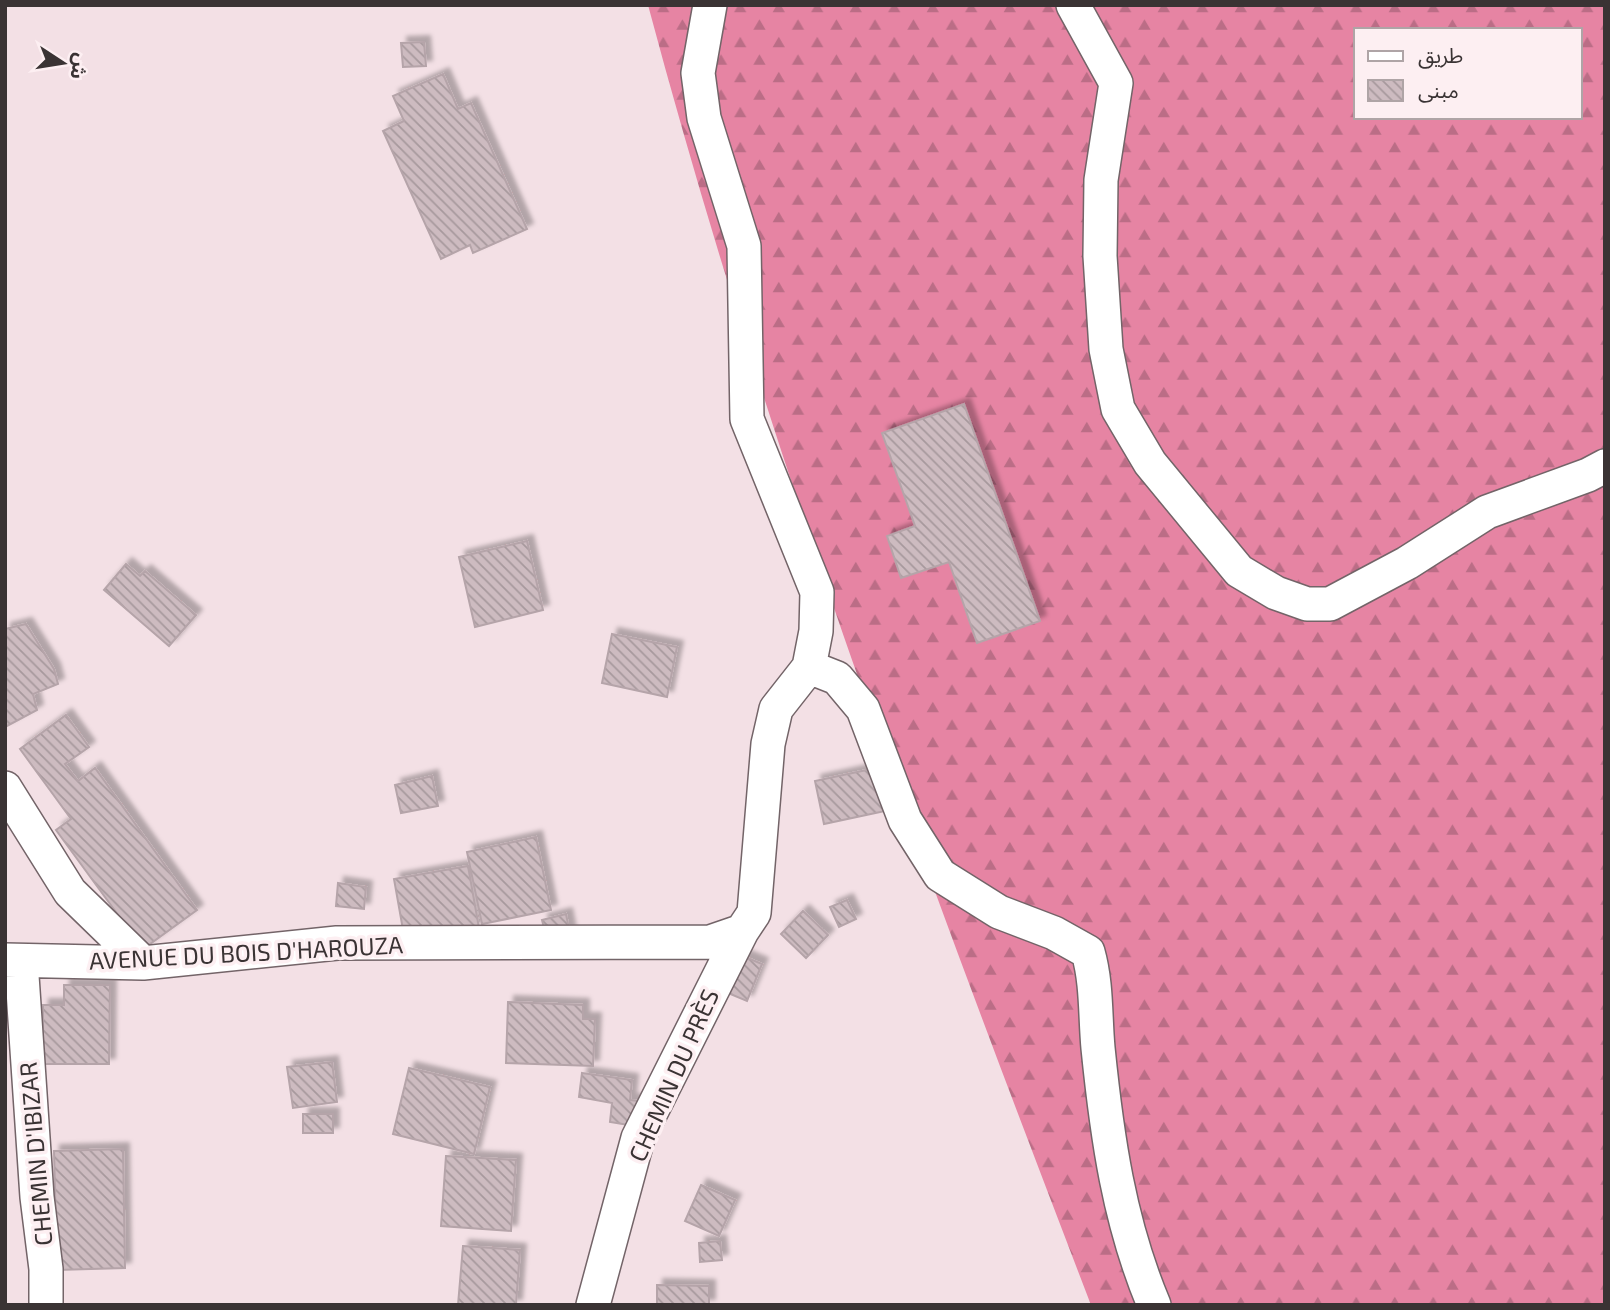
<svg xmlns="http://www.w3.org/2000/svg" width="1610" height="1310" font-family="'Exo 2','Noto Sans Arabic',sans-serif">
  <defs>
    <pattern id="forest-firs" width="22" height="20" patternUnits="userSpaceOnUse" patternTransform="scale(1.75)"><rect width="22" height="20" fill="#e684a3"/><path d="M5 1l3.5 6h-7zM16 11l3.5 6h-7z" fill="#bb6d86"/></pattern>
    <pattern id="building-back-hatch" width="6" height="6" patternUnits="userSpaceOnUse" patternTransform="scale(1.75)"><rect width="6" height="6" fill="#cdbbc0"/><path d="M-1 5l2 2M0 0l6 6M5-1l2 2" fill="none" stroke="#a7999d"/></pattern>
    <filter id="shadow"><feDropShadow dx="6" dy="-6" stdDeviation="2" flood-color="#0004"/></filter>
  </defs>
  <rect width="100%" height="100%" fill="#f3e0e5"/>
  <path fill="url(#forest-firs)" fill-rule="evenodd" d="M 648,5 L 1605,5 L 1605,1305 L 1091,1305 C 927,878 766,447 648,5 ZM 1356,30 L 1580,30 L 1580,117 L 1356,117 Z"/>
  <path fill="url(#building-back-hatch)" stroke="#b5a4a9" stroke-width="2" filter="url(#shadow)" d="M 424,42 L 426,66 L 403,67 L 401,43 Z
    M 443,74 L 458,109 L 471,103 L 527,229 L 473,253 L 470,245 L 441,259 L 383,131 L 404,121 L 393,96 Z
    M 964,404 L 1040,621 L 977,643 L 949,562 L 901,578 L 887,536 L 915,526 L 882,433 Z
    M 527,541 L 543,610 L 475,627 L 459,557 Z
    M 126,564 L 140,576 L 145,571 L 196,615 L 169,646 L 104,590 Z
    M 26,624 L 54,669 L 58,684 L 33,694 L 37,710 L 5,727 L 5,629 Z
    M 612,634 L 677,647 L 667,697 L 602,683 Z
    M 66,715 L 89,747 L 65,764 L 78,781 L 95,768 L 197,910 L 143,949 L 56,830 L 71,819 L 20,749 Z
    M 876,768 L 885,811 L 824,824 L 815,781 Z
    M 432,776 L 438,806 L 401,813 L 395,785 Z
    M 536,837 L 551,910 L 482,924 L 467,852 Z
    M 468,866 L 479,928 L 405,941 L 394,879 Z
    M 338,883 L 366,887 L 364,909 L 336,906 Z
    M 847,900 L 856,919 L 839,927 L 830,907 Z
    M 803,911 L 828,935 L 806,958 L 781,934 Z
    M 566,914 L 570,934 L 547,940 L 542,920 Z
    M 738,954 L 762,964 L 747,1001 L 723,991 Z
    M 64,985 L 110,985 L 109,1064 L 43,1064 L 43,1005 L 64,1005 Z
    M 508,1002 L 583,1005 L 583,1019 L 595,1019 L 593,1066 L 506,1063 Z
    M 332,1062 L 337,1102 L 293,1108 L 287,1067 Z
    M 409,1068 L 490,1087 L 474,1154 L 393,1134 Z
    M 582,1073 L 632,1080 L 630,1100 L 639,1101 L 635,1126 L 610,1122 L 612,1103 L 579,1097 Z
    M 303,1114 L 333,1114 L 333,1133 L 303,1133 Z
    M 123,1149 L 125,1268 L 57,1270 L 54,1151 Z
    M 446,1156 L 516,1160 L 511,1231 L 441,1226 Z
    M 701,1185 L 735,1200 L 719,1236 L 685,1221 Z
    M 720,1241 L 722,1260 L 700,1262 L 699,1243 Z
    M 463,1246 L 520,1250 L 516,1305 L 458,1305 Z
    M 657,1285 L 709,1286 L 709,1305 L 657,1305 Z"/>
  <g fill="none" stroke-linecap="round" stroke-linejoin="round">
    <defs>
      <path id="minor" d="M 1073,5 L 1116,83 L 1101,180 L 1100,256 L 1106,349 L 1118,409 L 1150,463 L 1239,571 L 1276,593 L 1307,604 L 1330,604 L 1407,563 L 1487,512 L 1588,475 L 1605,466
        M 809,667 L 837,678 L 863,709 L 905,820 L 940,875 L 999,912 L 1054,933 L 1088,952 C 1097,984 1095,1015 1098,1048 C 1107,1137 1119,1222 1154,1305
        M 5,788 L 70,892 L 143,963
        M 5,960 L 143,963 L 337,943 L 710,942 L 742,931 L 754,913 L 768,744 L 776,709 L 809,667 L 816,631 L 817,592 L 747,419 L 744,246 L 704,118 L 698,73 L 710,5
        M 21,961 L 37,1197 L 46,1269 L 46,1305
        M 593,1305 L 638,1138 L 742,931"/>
    </defs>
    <use href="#minor" stroke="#736468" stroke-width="36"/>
    <use href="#minor" stroke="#fff" stroke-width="33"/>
  </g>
  <g text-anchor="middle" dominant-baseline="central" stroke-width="7" stroke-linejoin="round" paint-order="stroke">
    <g font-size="24" fill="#3a3334" stroke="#fdeff2">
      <text transform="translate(246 952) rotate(-3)">AVENUE DU BOIS D'HAROUZA</text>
      <text transform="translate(673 1075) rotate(-66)">CHEMIN DU PRÈS</text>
      <text transform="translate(35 1154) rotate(-95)">CHEMIN D'IBIZAR</text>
    </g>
  </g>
  <rect width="1610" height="1310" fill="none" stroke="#3a3334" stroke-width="14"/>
  <rect x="1354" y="28" width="228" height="91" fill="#fdeff2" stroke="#afa4a6" stroke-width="2"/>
  <rect x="1368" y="51" width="35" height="10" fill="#ffffff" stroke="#afa4a6" stroke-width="2"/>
  <text x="1418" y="63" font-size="21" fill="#3a3334">طريق</text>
  <rect x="1368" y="80" width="35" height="21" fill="url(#building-back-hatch)" stroke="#afa4a6" stroke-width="2"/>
  <text x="1418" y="98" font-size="21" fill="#3a3334">مبنى</text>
  <g transform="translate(63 63) rotate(102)" stroke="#fdeff2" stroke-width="5" paint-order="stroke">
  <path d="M0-5L12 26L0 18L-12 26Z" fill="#3a3334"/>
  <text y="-10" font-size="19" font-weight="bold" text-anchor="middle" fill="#3a3334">ش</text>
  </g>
</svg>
